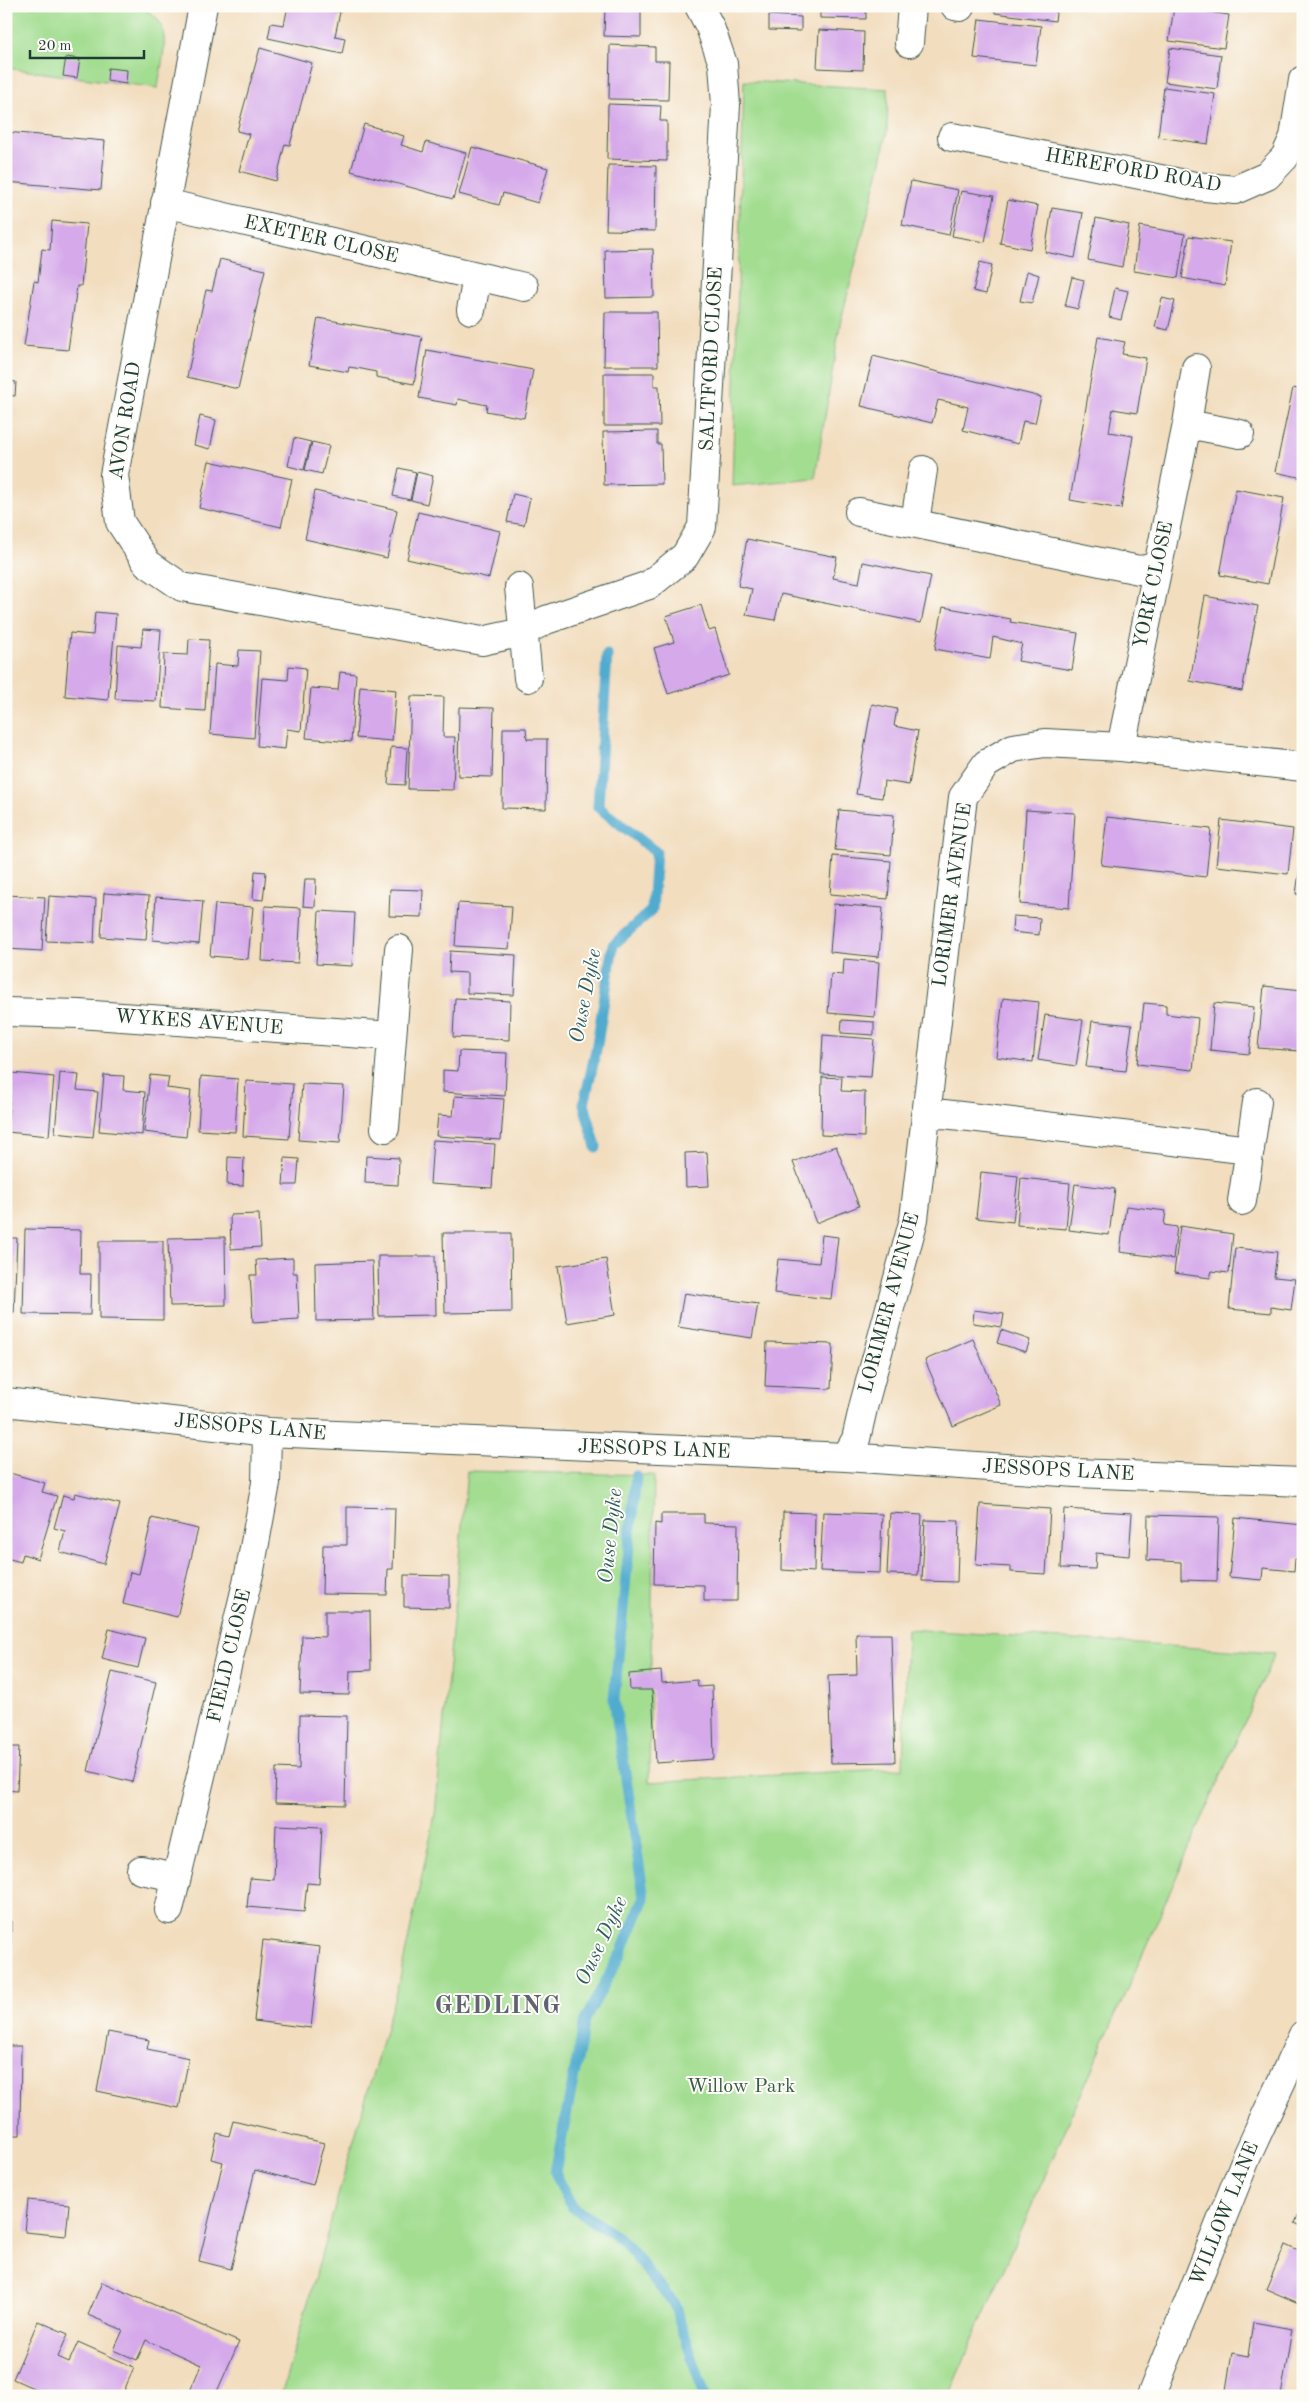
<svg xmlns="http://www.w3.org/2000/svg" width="1309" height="2402" font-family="'Old Standard TT',serif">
  <rect width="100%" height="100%" fill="#fdfcf7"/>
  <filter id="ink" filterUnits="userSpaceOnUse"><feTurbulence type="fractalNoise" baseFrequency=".02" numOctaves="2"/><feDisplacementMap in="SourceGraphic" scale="10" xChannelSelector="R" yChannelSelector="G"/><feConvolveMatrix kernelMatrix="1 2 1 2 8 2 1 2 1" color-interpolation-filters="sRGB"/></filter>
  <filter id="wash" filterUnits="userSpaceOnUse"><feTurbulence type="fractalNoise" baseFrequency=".0096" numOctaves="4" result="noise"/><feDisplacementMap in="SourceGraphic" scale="20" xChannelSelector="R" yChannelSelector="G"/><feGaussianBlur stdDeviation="1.12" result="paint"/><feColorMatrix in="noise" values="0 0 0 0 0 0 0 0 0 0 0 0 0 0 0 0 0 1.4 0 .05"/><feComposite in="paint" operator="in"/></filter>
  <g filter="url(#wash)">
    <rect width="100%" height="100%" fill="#f2ddbe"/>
    <path fill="#a2dd90" stroke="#608d62" d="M 6,6 L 131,6 C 179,14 162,54 158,88 L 6,68 Z
      M 744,81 L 888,89 L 887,131 L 881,162 L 840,324 L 815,478 L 732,486 Z
      M 467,1471 L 654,1475 L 649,1782 L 903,1768 L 907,1629 L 1275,1653 L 948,2396 L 281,2396 L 400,1978 L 435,1815 Z"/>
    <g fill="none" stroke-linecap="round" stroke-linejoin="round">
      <path stroke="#51abcf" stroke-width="11" d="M 596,1147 L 584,1104 L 596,1050 L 613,945 L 652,910 L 656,852 L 598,807 L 607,655
        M 636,1476 L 614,1699 L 644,1898 L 621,1953 L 585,2020 L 555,2172 L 571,2206 L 623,2241 L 674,2304 L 705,2396"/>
    </g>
    <g id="blocks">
      <path fill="#d6aaea" d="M 288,6 L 314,6 L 340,12 L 335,36 L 345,38 L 342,54 L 268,38 L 271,23 L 284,25 Z
        M 605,6 L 641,6 L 641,37 L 604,36 Z
        M 820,6 L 866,6 L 866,19 L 820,18 Z
        M 996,6 L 1057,6 L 1055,21 L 995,13 Z
        M 1174,7 L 1229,15 L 1224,48 L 1169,41 Z
        M 769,15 L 801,17 L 801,31 L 769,30 Z
        M 979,19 L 1041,26 L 1036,65 L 974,58 Z
        M 819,30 L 864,32 L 863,70 L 817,68 Z
        M 610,45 L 655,47 L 655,61 L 669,61 L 668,100 L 609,99 Z
        M 260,48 L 312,63 L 290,145 L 285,144 L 276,181 L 239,171 L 249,134 L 237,131 Z
        M 1170,48 L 1221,55 L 1217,89 L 1165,82 Z
        M 66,57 L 80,59 L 77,78 L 63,76 Z
        M 108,68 L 127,70 L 126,84 L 107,81 Z
        M 1164,87 L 1215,94 L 1208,144 L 1158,137 Z
        M 608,104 L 661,106 L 660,121 L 667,121 L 667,161 L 607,159 Z
        M 364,124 L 404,136 L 401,145 L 423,152 L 426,142 L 466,153 L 453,199 L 351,171 Z
        M 6,132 L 105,141 L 101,190 L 6,182 Z
        M 472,147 L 548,168 L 538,203 L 503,193 L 499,205 L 459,194 Z
        M 608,165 L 656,166 L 655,231 L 606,230 Z
        M 911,181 L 958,190 L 949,235 L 902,225 Z
        M 961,191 L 994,196 L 985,242 L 952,236 Z
        M 1008,200 L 1038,206 L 1030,249 L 1000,243 Z
        M 1052,208 L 1083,213 L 1075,258 L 1045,252 Z
        M 1096,218 L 1129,225 L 1122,267 L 1088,260 Z
        M 52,221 L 87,224 L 81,286 L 77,286 L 68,350 L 24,346 L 34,281 L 38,282 L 42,249 L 50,250 Z
        M 1140,226 L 1185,234 L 1178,278 L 1134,271 Z
        M 1189,236 L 1231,242 L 1225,286 L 1182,278 Z
        M 653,249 L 654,297 L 606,298 L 605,250 Z
        M 220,259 L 265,270 L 238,389 L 187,377 L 206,290 L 212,291 Z
        M 980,262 L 992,265 L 986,294 L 973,291 Z
        M 1027,271 L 1039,275 L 1032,303 L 1020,301 Z
        M 1072,277 L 1084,280 L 1078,309 L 1065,306 Z
        M 1115,288 L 1128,291 L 1121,320 L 1109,317 Z
        M 1162,298 L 1175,301 L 1168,330 L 1155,327 Z
        M 605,312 L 657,312 L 658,366 L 604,366 Z
        M 318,318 L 422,337 L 414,384 L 376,377 L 376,372 L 362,369 L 349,367 L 348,372 L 309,365 Z
        M 1098,337 L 1125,342 L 1122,354 L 1146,358 L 1137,413 L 1113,409 L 1109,432 L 1133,436 L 1121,509 L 1070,500 Z
        M 427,350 L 533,370 L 524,418 L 486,411 L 487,405 L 472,402 L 458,399 L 457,405 L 419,398 Z
        M 873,356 L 1041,397 L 1035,423 L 1023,421 L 1018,444 L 963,430 L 968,407 L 952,403 L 938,400 L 932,423 L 861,406 Z
        M 604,373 L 654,373 L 654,386 L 659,386 L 660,426 L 604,426 Z
        M 6,381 L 16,382 L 15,396 L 6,395 Z
        M 1293,388 L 1303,390 L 1303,478 L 1275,472 Z
        M 200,416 L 216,420 L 210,449 L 194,445 Z
        M 657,431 L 657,444 L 661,444 L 662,484 L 604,485 L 603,432 Z
        M 294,438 L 311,442 L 304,470 L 288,466 Z
        M 312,442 L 329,446 L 322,474 L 305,470 Z
        M 209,461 L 292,479 L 281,527 L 199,508 Z
        M 399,468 L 416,472 L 410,500 L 393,496 Z
        M 417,472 L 433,476 L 427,504 L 411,500 Z
        M 1236,489 L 1284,498 L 1268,584 L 1220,575 Z
        M 315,491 L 397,510 L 387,558 L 305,539 Z
        M 513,494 L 530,498 L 524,525 L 507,522 Z
        M 418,512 L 500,531 L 489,578 L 407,559 Z
        M 747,539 L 837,557 L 833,578 L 859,583 L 863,562 L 931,576 L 921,623 L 781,594 L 775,620 L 746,615 L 752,589 L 738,586 Z
        M 1205,596 L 1258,606 L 1242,691 L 1190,681 Z
        M 701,605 L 709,631 L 715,629 L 729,675 L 668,694 L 654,648 L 674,642 L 666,616 Z
        M 943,607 L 1011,619 L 1010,622 L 1078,633 L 1072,670 L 1018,661 L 1022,644 L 993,637 L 990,659 L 935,649 Z
        M 95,612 L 116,614 L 108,700 L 65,696 L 70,633 L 93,635 Z
        M 143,629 L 161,630 L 156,701 L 115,699 L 118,645 L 141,647 Z
        M 189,639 L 209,640 L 205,711 L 162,708 L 164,654 L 188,655 Z
        M 239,650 L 260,651 L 254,738 L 210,734 L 215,664 L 238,666 Z
        M 289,666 L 306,668 L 301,731 L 287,729 L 285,749 L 257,746 L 262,678 L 288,680 Z
        M 340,672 L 356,674 L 351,742 L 306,738 L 311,688 L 338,690 Z
        M 360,686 L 396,690 L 392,741 L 356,738 Z
        M 411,696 L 444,697 L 443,737 L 455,737 L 453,790 L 408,789 Z
        M 872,704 L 897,709 L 894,726 L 918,731 L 909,785 L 884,781 L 882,798 L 856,794 Z
        M 459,707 L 494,708 L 492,777 L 458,776 Z
        M 503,728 L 526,728 L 527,739 L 547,739 L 546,809 L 502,808 Z
        M 391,747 L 407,748 L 405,785 L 388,784 Z
        M 839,810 L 894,815 L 891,855 L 835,850 Z
        M 1026,810 L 1075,813 L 1069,908 L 1020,904 Z
        M 1107,817 L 1211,829 L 1206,877 L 1101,865 Z
        M 1221,820 L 1293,829 L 1288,874 L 1216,866 Z
        M 1302,851 L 1303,851 L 1303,895 L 1296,894 Z
        M 833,856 L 891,861 L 888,899 L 830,894 Z
        M 255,871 L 266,872 L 263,900 L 253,899 Z
        M 305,879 L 316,879 L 315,907 L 303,906 Z
        M 390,889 L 423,890 L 422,917 L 389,916 Z
        M 104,893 L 149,896 L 146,940 L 101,937 Z
        M 6,895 L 45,897 L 42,951 L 6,949 Z
        M 49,896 L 96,899 L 94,943 L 46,941 Z
        M 156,897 L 203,901 L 199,944 L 153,940 Z
        M 458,903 L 512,906 L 509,949 L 455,946 Z
        M 215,904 L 253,907 L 248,959 L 210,956 Z
        M 834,904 L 883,908 L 879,957 L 830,952 Z
        M 265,906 L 301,908 L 298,963 L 262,961 Z
        M 319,911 L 355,913 L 352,966 L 316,964 Z
        M 1013,916 L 1040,918 L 1039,935 L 1012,932 Z
        M 450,951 L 516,955 L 514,995 L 467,993 L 467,973 L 449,972 Z
        M 844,959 L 879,962 L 875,1017 L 828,1013 L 831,974 L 843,975 Z
        M 1264,986 L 1303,990 L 1300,1051 L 1258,1048 Z
        M 455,998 L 510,1001 L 509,1040 L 453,1037 Z
        M 1003,998 L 1039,1002 L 1033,1062 L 996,1057 Z
        M 1144,1003 L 1166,1005 L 1166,1014 L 1198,1018 L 1193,1070 L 1137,1064 Z
        M 1214,1003 L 1254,1007 L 1249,1054 L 1210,1050 Z
        M 1045,1015 L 1083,1020 L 1076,1066 L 1038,1060 Z
        M 842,1020 L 874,1022 L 874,1035 L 841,1033 Z
        M 1092,1021 L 1132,1025 L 1126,1071 L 1086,1067 Z
        M 823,1035 L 874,1039 L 871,1077 L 821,1074 Z
        M 459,1051 L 507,1053 L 505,1096 L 443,1092 L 443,1070 L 458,1071 Z
        M 12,1073 L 54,1077 L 49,1136 L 7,1132 Z
        M 60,1073 L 79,1075 L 77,1090 L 98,1092 L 93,1137 L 55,1133 Z
        M 104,1075 L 124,1076 L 123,1090 L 145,1092 L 142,1135 L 99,1131 Z
        M 150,1075 L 169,1077 L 167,1088 L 191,1091 L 186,1137 L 144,1132 Z
        M 201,1076 L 238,1079 L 235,1132 L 198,1130 Z
        M 822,1077 L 842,1078 L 841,1091 L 865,1092 L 864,1137 L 821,1135 Z
        M 246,1081 L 293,1084 L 289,1139 L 243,1136 Z
        M 302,1084 L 344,1086 L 340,1143 L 298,1140 Z
        M 455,1096 L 504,1099 L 501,1140 L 436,1136 L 438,1115 L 453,1116 Z
        M 433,1140 L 495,1144 L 492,1188 L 430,1184 Z
        M 836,1146 L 859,1206 L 816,1223 L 793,1162 Z
        M 707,1152 L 709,1186 L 686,1187 L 685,1153 Z
        M 366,1156 L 399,1158 L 398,1185 L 365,1183 Z
        M 228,1157 L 244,1158 L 243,1186 L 227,1185 Z
        M 285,1158 L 299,1159 L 297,1185 L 283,1185 Z
        M 981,1172 L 1018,1176 L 1013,1222 L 976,1218 Z
        M 1021,1178 L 1070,1183 L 1066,1229 L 1017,1225 Z
        M 1075,1184 L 1115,1189 L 1109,1235 L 1069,1230 Z
        M 1126,1206 L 1166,1211 L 1164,1225 L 1177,1227 L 1173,1259 L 1120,1252 Z
        M 259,1214 L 261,1247 L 231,1249 L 230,1215 Z
        M 1180,1226 L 1233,1234 L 1229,1273 L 1212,1271 L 1210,1278 L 1174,1273 Z
        M 25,1229 L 81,1230 L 80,1274 L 91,1274 L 90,1315 L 23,1314 Z
        M 443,1233 L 511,1233 L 512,1312 L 445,1313 Z
        M 822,1235 L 838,1237 L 831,1299 L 774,1293 L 778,1259 L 819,1263 Z
        M 225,1237 L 226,1305 L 170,1306 L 168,1238 Z
        M 6,1238 L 17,1238 L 14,1312 L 6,1312 Z
        M 99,1241 L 163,1241 L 163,1320 L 99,1319 Z
        M 1235,1248 L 1277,1252 L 1274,1277 L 1295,1279 L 1291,1310 L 1271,1307 L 1271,1313 L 1229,1309 Z
        M 378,1256 L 435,1256 L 436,1315 L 379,1316 Z
        M 293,1258 L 293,1273 L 297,1273 L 299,1319 L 253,1322 L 250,1275 L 257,1275 L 256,1260 Z
        M 606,1259 L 615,1315 L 567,1323 L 558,1266 Z
        M 372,1261 L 374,1320 L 316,1321 L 315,1263 Z
        M 684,1293 L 758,1304 L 752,1338 L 678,1327 Z
        M 974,1310 L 1004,1314 L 1002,1327 L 973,1323 Z
        M 1001,1330 L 1030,1340 L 1026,1352 L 997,1343 Z
        M 973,1339 L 1001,1405 L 953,1426 L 925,1360 Z
        M 767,1342 L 833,1344 L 831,1389 L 765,1386 Z
        M 6,1472 L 45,1483 L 42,1492 L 57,1496 L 38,1559 L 23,1554 L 21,1562 L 6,1558 Z
        M 75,1493 L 120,1504 L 104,1564 L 60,1552 L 65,1531 L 54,1528 L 63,1495 L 74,1498 Z
        M 980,1504 L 1050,1509 L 1046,1574 L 1011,1572 L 1011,1567 L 976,1565 Z
        M 347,1507 L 395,1508 L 393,1569 L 388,1569 L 387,1595 L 322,1594 L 323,1545 L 347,1545 Z
        M 1064,1509 L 1132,1513 L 1129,1556 L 1096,1553 L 1095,1569 L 1061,1568 Z
        M 783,1512 L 815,1513 L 814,1572 L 782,1570 Z
        M 823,1512 L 882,1514 L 880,1573 L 820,1571 Z
        M 890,1513 L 922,1515 L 918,1575 L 887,1574 Z
        M 661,1514 L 704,1514 L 704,1523 L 738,1524 L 737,1601 L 704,1601 L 704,1585 L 654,1584 L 655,1523 L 661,1524 Z
        M 1148,1515 L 1219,1517 L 1217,1581 L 1181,1580 L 1181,1562 L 1147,1560 Z
        M 152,1518 L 198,1529 L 177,1617 L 123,1604 L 130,1572 L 139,1574 Z
        M 1235,1518 L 1303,1525 L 1303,1559 L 1295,1559 L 1294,1571 L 1263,1568 L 1262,1580 L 1229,1577 Z
        M 925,1520 L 959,1521 L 957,1582 L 922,1581 Z
        M 404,1575 L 449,1576 L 449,1608 L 404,1607 Z
        M 325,1611 L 370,1611 L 371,1670 L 350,1671 L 349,1695 L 300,1694 L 302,1636 L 325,1637 Z
        M 109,1629 L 145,1638 L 138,1668 L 102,1659 Z
        M 856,1634 L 891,1634 L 895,1762 L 831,1763 L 828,1676 L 857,1675 Z
        M 661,1671 L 662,1683 L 697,1680 L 698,1687 L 712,1686 L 714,1759 L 656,1763 L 652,1690 L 630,1690 L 629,1674 Z
        M 112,1672 L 156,1682 L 132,1782 L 88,1771 Z
        M 300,1715 L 347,1716 L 345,1805 L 275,1803 L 276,1768 L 299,1769 Z
        M 6,1747 L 19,1747 L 17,1791 L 6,1790 Z
        M 276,1825 L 322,1827 L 319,1884 L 307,1883 L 304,1912 L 247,1907 L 250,1878 L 274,1880 Z
        M 6,1921 L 11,1921 L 11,1960 L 6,1960 Z
        M 263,1940 L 320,1947 L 311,2028 L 254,2021 Z
        M 108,2032 L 149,2040 L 147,2049 L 189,2058 L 179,2108 L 97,2091 Z
        M 6,2046 L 21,2046 L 20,2135 L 6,2135 Z
        M 233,2121 L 324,2143 L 313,2185 L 255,2170 L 231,2269 L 199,2261 L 223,2162 L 211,2159 L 217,2133 L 229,2136 Z
        M 28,2200 L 69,2204 L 66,2236 L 25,2232 Z
        M 1303,2204 L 1303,2227 L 1295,2223 Z
        M 1285,2245 L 1303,2253 L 1303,2305 L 1266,2289 Z
        M 102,2282 L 239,2342 L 215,2396 L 188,2396 L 201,2365 L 146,2340 L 137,2360 L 114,2350 L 123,2330 L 88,2315 Z
        M 38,2321 L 68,2334 L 58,2357 L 69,2362 L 78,2342 L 134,2367 L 122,2396 L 51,2396 L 13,2379 Z
        M 1253,2322 L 1292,2329 L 1281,2396 L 1225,2396 L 1232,2353 L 1248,2356 Z"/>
    </g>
  </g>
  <g filter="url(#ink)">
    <use href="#blocks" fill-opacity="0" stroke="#3f5549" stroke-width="1"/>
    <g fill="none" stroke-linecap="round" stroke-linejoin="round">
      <defs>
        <path id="street" d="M 203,6 L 114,475 L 120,522 L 147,563 L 182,587 L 482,641 L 523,632 L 546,620 L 649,585 L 685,556 L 702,527 L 726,105 L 723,64 L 710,27 L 699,6
          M 955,6 L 960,7
          M 909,43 L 912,6
          M 952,137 L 1195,186 L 1235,190 L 1267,176 L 1285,157 L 1294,137 L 1303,80
          M 165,203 L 524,287
          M 471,310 L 477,277
          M 1187,424 L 1240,434
          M 859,512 L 1139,570 L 1157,567
          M 915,522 L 923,470
          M 519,587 L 528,678
          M 1121,747 L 1187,424 L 1196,368
          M 6,1012 L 79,1014 L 392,1036
          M 925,1115 L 944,1114 L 1250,1150
          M 385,1128 L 399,949
          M 1242,1201 L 1257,1102
          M 6,1402 L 267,1432 L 846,1457 L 1076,1473 L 1303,1482
          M 846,1457 L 856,1439 L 864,1404 L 914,1219 L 963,797 L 986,764 L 1013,748 L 1045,743 L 1121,747 L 1303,767
          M 141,1870 L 177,1877
          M 169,1910 L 250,1570 L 266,1483 L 267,1432
          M 1151,2396 L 1247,2156 L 1303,2035"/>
      </defs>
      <use href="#street" stroke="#3f5549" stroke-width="30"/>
      <use href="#street" stroke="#fff" stroke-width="28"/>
    </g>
  </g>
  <g text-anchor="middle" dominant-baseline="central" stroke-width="4" stroke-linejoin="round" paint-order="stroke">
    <g font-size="20" fill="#1f3d34" stroke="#fdfcf7">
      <text transform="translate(1133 171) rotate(10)">HEREFORD ROAD</text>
      <text transform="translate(321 240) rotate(13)">EXETER CLOSE</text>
      <text transform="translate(712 359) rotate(-87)">SALTFORD CLOSE</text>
      <text transform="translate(126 421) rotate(-81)">AVON ROAD</text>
      <text transform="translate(1154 585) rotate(-78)">YORK CLOSE</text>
      <text transform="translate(953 895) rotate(-82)">LORIMER AVENUE</text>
      <text transform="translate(199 1023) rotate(4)">WYKES AVENUE</text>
      <text transform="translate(890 1303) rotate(-75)">LORIMER AVENUE</text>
      <text transform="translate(250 1428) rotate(5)">JESSOPS LANE</text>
      <text transform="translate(654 1450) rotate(2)">JESSOPS LANE</text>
      <text transform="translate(1058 1471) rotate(3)">JESSOPS LANE</text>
      <text transform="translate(230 1656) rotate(-77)">FIELD CLOSE</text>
      <text transform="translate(1225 2214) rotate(-68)">WILLOW LANE</text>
    </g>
    <g font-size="20" fill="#395d46" stroke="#fdfcf7">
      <text x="741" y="2087">Willow Park</text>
    </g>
    <g font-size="21" font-style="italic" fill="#2e5e62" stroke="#fdfcf7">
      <text transform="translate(586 996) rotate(-79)">Ouse Dyke</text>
      <text transform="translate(611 1536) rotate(-84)">Ouse Dyke</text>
      <text transform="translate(602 1941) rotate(-65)">Ouse Dyke</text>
    </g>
    <g font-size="25" font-weight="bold" letter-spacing="1" fill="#5f6374" stroke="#fdfcf7">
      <text x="498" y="2006">GEDLING</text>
    </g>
  </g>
  <rect width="1309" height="2402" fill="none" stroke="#fdfcf7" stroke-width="25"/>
  <path d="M30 50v8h114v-8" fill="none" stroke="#1f3d34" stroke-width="2.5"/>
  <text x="38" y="50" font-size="15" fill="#1f3d34" stroke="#fdfcf7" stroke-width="4" paint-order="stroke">20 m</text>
</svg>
